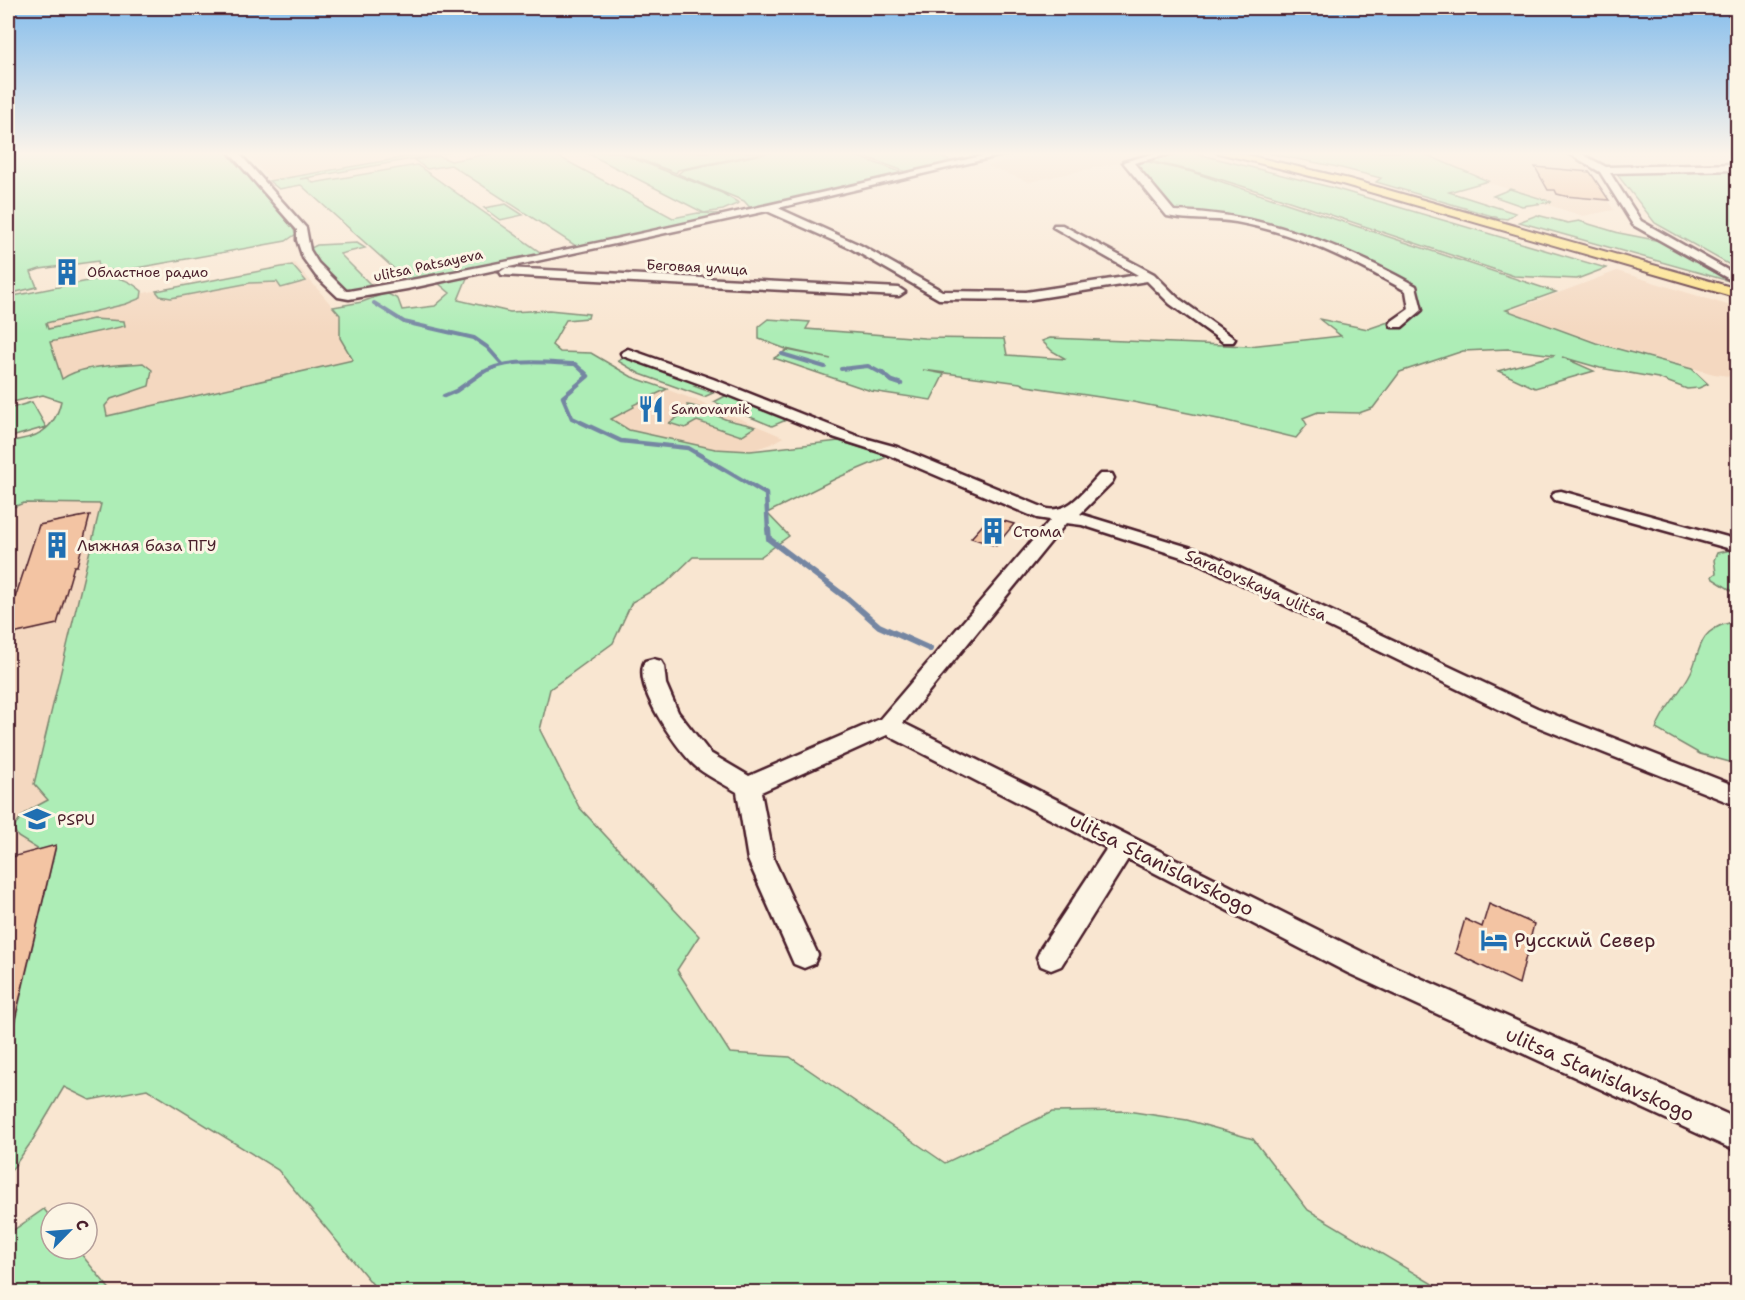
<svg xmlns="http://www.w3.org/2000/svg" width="1745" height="1300" font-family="'Shantell Sans',sans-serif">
  <rect width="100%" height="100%" fill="#f9e6d1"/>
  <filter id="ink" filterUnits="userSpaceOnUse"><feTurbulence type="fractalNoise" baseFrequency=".0167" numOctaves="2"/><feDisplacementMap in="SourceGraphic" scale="12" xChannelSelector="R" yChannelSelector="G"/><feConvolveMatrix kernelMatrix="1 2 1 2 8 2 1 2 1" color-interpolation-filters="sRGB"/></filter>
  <g filter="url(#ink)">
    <path fill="#f4d8c0" d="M 246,152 L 434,152 L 270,180 Z
      M 1051,152 L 1169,152 L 1029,182 L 987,166 Z
      M 1391,152 L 1563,152 L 1583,164 L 1614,210 L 1583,216 L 1542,203 L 1550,202 Z
      M 295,263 L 340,315 L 340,338 L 353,360 L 75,423 L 50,342 L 44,313 Z
      M 1617,271 L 1737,308 L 1737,377 L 1714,374 L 1597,342 L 1510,311 Z
      M 632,377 L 701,402 L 783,437 L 771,444 L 750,451 L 715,449 L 629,430 L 610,420 Z
      M 8,494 L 24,503 L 101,503 L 34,784 L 84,839 L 8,1129 Z"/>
    <path fill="#adedb6" stroke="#7c8670" stroke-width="1.5" d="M 8,152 L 227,152 L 292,227 L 296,234 L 286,241 L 120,271 L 99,270 L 98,261 L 40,269 L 31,272 L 37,287 L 8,294 Z
      M 436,152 L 451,152 L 300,179 L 308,178 L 313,183 L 417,165 L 544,255 L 411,284 L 301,185 L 279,189 L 269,181 Z
      M 499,152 L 550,152 L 673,218 L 698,213 L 726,214 L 724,217 L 579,248 L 451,165 L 427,169 L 414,160 L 439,156 L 451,161 Z
      M 585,152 L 617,152 L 722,193 L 739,203 L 723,210 L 704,213 Z
      M 629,152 L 767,152 L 678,170 L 676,173 L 623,153 Z
      M 773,152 L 845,152 L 909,175 L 753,211 L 744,201 L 678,174 L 683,170 Z
      M 852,152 L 928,152 L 958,164 L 912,174 Z
      M 1190,152 L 1330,187 L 1606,268 L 1577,279 L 1514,276 L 1274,196 L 1193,171 L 1145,160 L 1176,153 Z
      M 1226,152 L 1238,152 L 1322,171 L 1500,220 L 1492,220 Z
      M 1262,152 L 1420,152 L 1488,181 L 1449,192 L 1515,213 L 1507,219 L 1499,218 L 1376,182 L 1381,178 L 1333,166 Z
      M 1144,161 L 1192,172 L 1556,292 L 1506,310 L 1596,343 L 1692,369 L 1708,384 L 1699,388 L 1687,389 L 1658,378 L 1600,368 L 1562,357 L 1594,371 L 1535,388 L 1498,371 L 1555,355 L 1508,349 L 1463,351 L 1400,372 L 1373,408 L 1359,413 L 1318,412 L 1303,418 L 1307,425 L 1296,438 L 1223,420 L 1133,402 L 1026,386 L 1020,383 L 923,370 L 944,374 L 931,400 L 871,391 L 774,358 L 787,350 L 831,359 L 786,349 L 759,339 L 759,326 L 768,319 L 810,322 L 806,329 L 924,338 L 1004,339 L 1007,355 L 1066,359 L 1052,351 L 1042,341 L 1050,338 L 1249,346 L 1341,336 L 1319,319 L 1368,329 L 1423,310 L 1415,286 C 1342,245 1261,211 1176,212 L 1137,171 L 1133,163 Z
      M 1737,168 L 1737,269 L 1655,223 L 1616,173 L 1628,170 Z
      M 1510,189 L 1552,202 L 1522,206 L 1493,196 Z
      M 506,204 L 523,215 L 500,220 L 484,208 Z
      M 1537,215 L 1568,223 L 1579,221 L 1619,233 L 1660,241 L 1729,281 L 1519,222 Z
      M 357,243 L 365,248 L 340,254 L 375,289 L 344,293 L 307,250 L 317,245 Z
      M 292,265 L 306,281 L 281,288 L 277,282 L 250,283 L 171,298 L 160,296 L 156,291 Z
      M 108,277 C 123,278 130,281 142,291 L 141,298 L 126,304 L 46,323 L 48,329 L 93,319 L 124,321 L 125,326 L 50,342 L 62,379 C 80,365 120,365 143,363 L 152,370 L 149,386 L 111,399 L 105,406 L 107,416 L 353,360 L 340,338 L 340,315 L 333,307 L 362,302 L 386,293 L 398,299 L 402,310 L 435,306 L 450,293 L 437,282 L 467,278 L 458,300 L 510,312 L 549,310 L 589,314 L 588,318 L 566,320 L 552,345 L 560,352 L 591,353 L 632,377 L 667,389 L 633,405 L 634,407 L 611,419 L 629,430 L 715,449 L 750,451 L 839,441 L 889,456 L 837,478 L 767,513 L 789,536 L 760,557 L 693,557 L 666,583 L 632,602 L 613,643 L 550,689 L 540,730 L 579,807 L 699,936 L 677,970 L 730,1053 L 790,1057 L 945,1163 L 1052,1112 L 1127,1111 L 1187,1120 L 1253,1139 L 1308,1210 L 1446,1292 L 379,1292 L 278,1170 L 147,1089 L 90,1100 L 64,1087 L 32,1141 L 8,1175 L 8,1051 L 56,846 L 39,850 L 18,837 L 14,830 C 18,814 35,807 48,800 L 34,784 L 101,504 L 24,503 L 8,509 L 8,441 C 36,439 55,430 61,401 L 43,395 L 8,403 L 8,297 Z
      M 625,357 L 667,369 L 700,382 L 694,386 L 713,393 L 704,397 L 640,374 L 618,361 Z
      M 729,394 L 791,418 L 772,426 L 714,402 Z
      M 32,402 L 46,427 L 8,438 L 8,409 Z
      M 687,405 C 702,406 714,416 728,420 C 737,423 745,423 755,427 L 741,436 L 697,421 L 685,428 L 669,423 L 689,410 Z
      M 1731,550 L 1737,551 L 1737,594 L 1713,579 L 1712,576 L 1716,573 L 1714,560 L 1717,553 Z
      M 1729,623 L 1737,627 L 1737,764 L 1700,754 L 1656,729 C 1663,708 1681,693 1691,672 C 1696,662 1698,647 1705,637 C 1711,629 1720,625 1729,623 Z
      M 44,1209 L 51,1218 L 51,1249 L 77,1249 L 112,1292 L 8,1292 L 8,1234 Z"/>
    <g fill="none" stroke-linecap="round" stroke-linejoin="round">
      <path stroke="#7586a2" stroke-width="4" d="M 374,303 L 404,322 L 474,338 L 487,347 L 503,365
        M 782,354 L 825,367
        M 841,369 L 868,366 L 883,374
        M 480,374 C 508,357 544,363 575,364 L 586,374"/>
      <path stroke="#7586a2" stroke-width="4.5" d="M 584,372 L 588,376 L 563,397 L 572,418 L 621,441 L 688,448 L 766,494 L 768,531
        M 881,372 L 892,381 L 901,384
        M 444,396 L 456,391 L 483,372"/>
      <path stroke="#7586a2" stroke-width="6" d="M 768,529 L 769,539 L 848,599 L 879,626 L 930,649"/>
    </g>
    <path fill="#f3c4a3" stroke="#4a1f2b" stroke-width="1.5" d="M 1535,167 L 1590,172 L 1609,200 L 1565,196 L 1557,194 L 1555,190 L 1548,190 Z
      M 90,515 L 77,566 L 74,566 L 57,624 L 8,635 L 8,602 L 14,601 L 39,525 Z
      M 990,517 L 1014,524 L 996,546 L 971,538 Z
      M 56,845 L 14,1023 L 8,1023 L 8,858 Z
      M 1489,904 L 1534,924 L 1519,984 L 1455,953 L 1465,919 L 1482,927 Z"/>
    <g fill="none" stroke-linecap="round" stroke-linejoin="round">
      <defs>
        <path id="minor" d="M 229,152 L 238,152 L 306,228 L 310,250 L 318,263 L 346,291 L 349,291 C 567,254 783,201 999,152 L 1015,152 L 778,208 L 860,245 L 942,291 L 1026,292 L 1138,275 L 1053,227 L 1054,225 L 1062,225 L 1154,274 L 1178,298 L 1235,339 L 1233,342 L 1223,342 L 1170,304 L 1147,281 L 1026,300 L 939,299 L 852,249 L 767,211 L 407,289 L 349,299 L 338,297 L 316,276 L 303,258 L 297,240 L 297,230 Z
          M 1160,152 L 1177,152 L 1134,163 L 1174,211 C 1263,213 1340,244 1416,286 L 1422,310 L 1402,327 L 1392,327 L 1390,324 L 1392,321 L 1409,309 L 1406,291 C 1353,261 1297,233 1236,222 C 1213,218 1190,221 1167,216 L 1123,162 Z
          M 1567,152 L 1578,152 L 1606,167 L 1738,164 L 1738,170 L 1610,173 L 1641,221 L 1738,276 L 1738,284 L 1633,225 L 1600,172 Z
          M 506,268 L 899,288 L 905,292 L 899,296 L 502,275 L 500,272 Z
          M 628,349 L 713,379 L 857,436 L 897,447 L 1047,509 C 1070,513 1084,490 1100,474 L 1112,474 L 1114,478 L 1112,482 L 1080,514 L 1208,553 L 1537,708 L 1738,787 L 1738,806 L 1521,720 L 1194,561 L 1082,525 L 1066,523 L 903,723 L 1368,955 L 1738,1119 L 1738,1152 L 1348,973 L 1128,859 L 1061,966 L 1051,970 L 1041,966 L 1037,957 L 1041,948 L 1107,848 L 887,735 L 761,792 L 774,860 L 818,955 L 814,964 L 804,968 L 794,964 L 748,860 L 737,792 C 723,783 704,775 693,764 C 676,747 631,685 645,661 L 653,659 L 661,661 L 664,666 L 666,684 L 678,712 L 710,753 L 749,776 L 880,719 L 1050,520 L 1037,518 L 886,454 L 833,437 L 703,385 L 623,356 L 621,353 Z
          M 1561,491 L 1738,540 L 1738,551 L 1555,500 L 1552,496 L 1555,492 Z"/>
        <path id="major" d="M 1215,152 L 1234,152 L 1349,179 L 1738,289 L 1738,298 L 1342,184 Z"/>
      </defs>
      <use href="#minor" stroke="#4a1f2b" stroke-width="5"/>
      <use href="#major" stroke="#4a1f2b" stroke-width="4"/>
      <use href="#minor" fill="#fcf5e5" fill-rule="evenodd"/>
      <use href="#major" fill="#fde080" fill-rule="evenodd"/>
    </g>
  </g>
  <linearGradient id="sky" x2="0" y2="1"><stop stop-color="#85bdec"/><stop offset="0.46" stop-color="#fcf4ea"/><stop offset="1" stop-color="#fcf4ea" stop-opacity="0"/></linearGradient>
  <rect width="1745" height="334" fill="url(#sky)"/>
  <defs>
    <symbol id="building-bare" viewBox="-9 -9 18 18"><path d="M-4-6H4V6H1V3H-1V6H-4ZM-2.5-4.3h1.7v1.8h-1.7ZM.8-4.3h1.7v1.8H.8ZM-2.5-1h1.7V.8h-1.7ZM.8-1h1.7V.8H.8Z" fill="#1f6fb2" stroke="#fcf5e5" stroke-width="2.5" paint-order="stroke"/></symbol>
    <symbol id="restaurant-bare" viewBox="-9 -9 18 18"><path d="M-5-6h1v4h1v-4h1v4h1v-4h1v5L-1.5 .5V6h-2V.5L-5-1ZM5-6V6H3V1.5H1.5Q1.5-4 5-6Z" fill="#1f6fb2" stroke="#fcf5e5" stroke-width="2.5" paint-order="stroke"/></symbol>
    <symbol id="university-bare" viewBox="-9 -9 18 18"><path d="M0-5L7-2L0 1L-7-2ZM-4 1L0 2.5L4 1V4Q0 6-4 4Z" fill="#1f6fb2" stroke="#fcf5e5" stroke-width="2.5" paint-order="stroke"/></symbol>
    <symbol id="hotel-bare" viewBox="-9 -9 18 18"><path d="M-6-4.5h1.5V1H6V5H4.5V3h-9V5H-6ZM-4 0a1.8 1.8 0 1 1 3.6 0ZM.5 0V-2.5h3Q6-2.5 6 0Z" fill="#1f6fb2" stroke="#fcf5e5" stroke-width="2.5" paint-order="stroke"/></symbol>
  </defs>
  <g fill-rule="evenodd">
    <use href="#building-bare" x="48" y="253" width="38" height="38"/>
    <use href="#restaurant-bare" x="632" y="390" width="38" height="38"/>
    <use href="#building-bare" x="974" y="512" width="38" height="38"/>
    <use href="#building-bare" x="38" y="526" width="38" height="38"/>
    <use href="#university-bare" x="18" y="800" width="38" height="38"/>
    <use href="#hotel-bare" x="1475" y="921" width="38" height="38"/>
  </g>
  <g text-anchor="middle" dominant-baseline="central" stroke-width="6" stroke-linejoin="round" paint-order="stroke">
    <g font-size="14" fill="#4a1f2b" stroke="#fcf5e5">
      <text transform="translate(428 265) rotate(-12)">ulitsa Patsayeva</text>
      <text transform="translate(697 267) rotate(3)">Беговая улица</text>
    </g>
    <g font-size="14" fill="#4a1f2b" stroke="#fcf5e5" text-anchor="start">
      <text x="87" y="272">Областное радио</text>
      <text x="671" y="409">Samovarnik</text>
    </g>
    <g font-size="16" fill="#4a1f2b" stroke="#fcf5e5" text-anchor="start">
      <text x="1013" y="531">Стома</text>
      <text x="77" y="545">Лыжная база ПГУ</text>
      <text x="57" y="819">PSPU</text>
    </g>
    <g font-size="16" fill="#4a1f2b" stroke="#fcf5e5">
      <text transform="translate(1256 585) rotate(24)">Saratovskaya ulitsa</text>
    </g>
    <g font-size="20" fill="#4a1f2b" stroke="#fcf5e5">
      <text transform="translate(1162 864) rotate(27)">ulitsa Stanislavskogo</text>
      <text transform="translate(1600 1074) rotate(24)">ulitsa Stanislavskogo</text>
    </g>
    <g font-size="20" fill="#4a1f2b" stroke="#fcf5e5" text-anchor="start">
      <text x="1514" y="940">Русский Север</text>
    </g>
  </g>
  <rect width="1745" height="1300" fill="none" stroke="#fcf5e5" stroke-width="30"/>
  <rect x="15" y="15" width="1715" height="1270" fill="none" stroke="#4a1f2b" stroke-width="2" filter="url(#ink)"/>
  <g transform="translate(69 1231) rotate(65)"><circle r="28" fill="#fcf5e5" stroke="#b59f9b" stroke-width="1.5"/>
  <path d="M0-4.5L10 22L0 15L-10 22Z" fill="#1f6fb2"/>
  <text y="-9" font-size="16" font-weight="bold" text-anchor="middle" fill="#4a1f2b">С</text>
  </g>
</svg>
